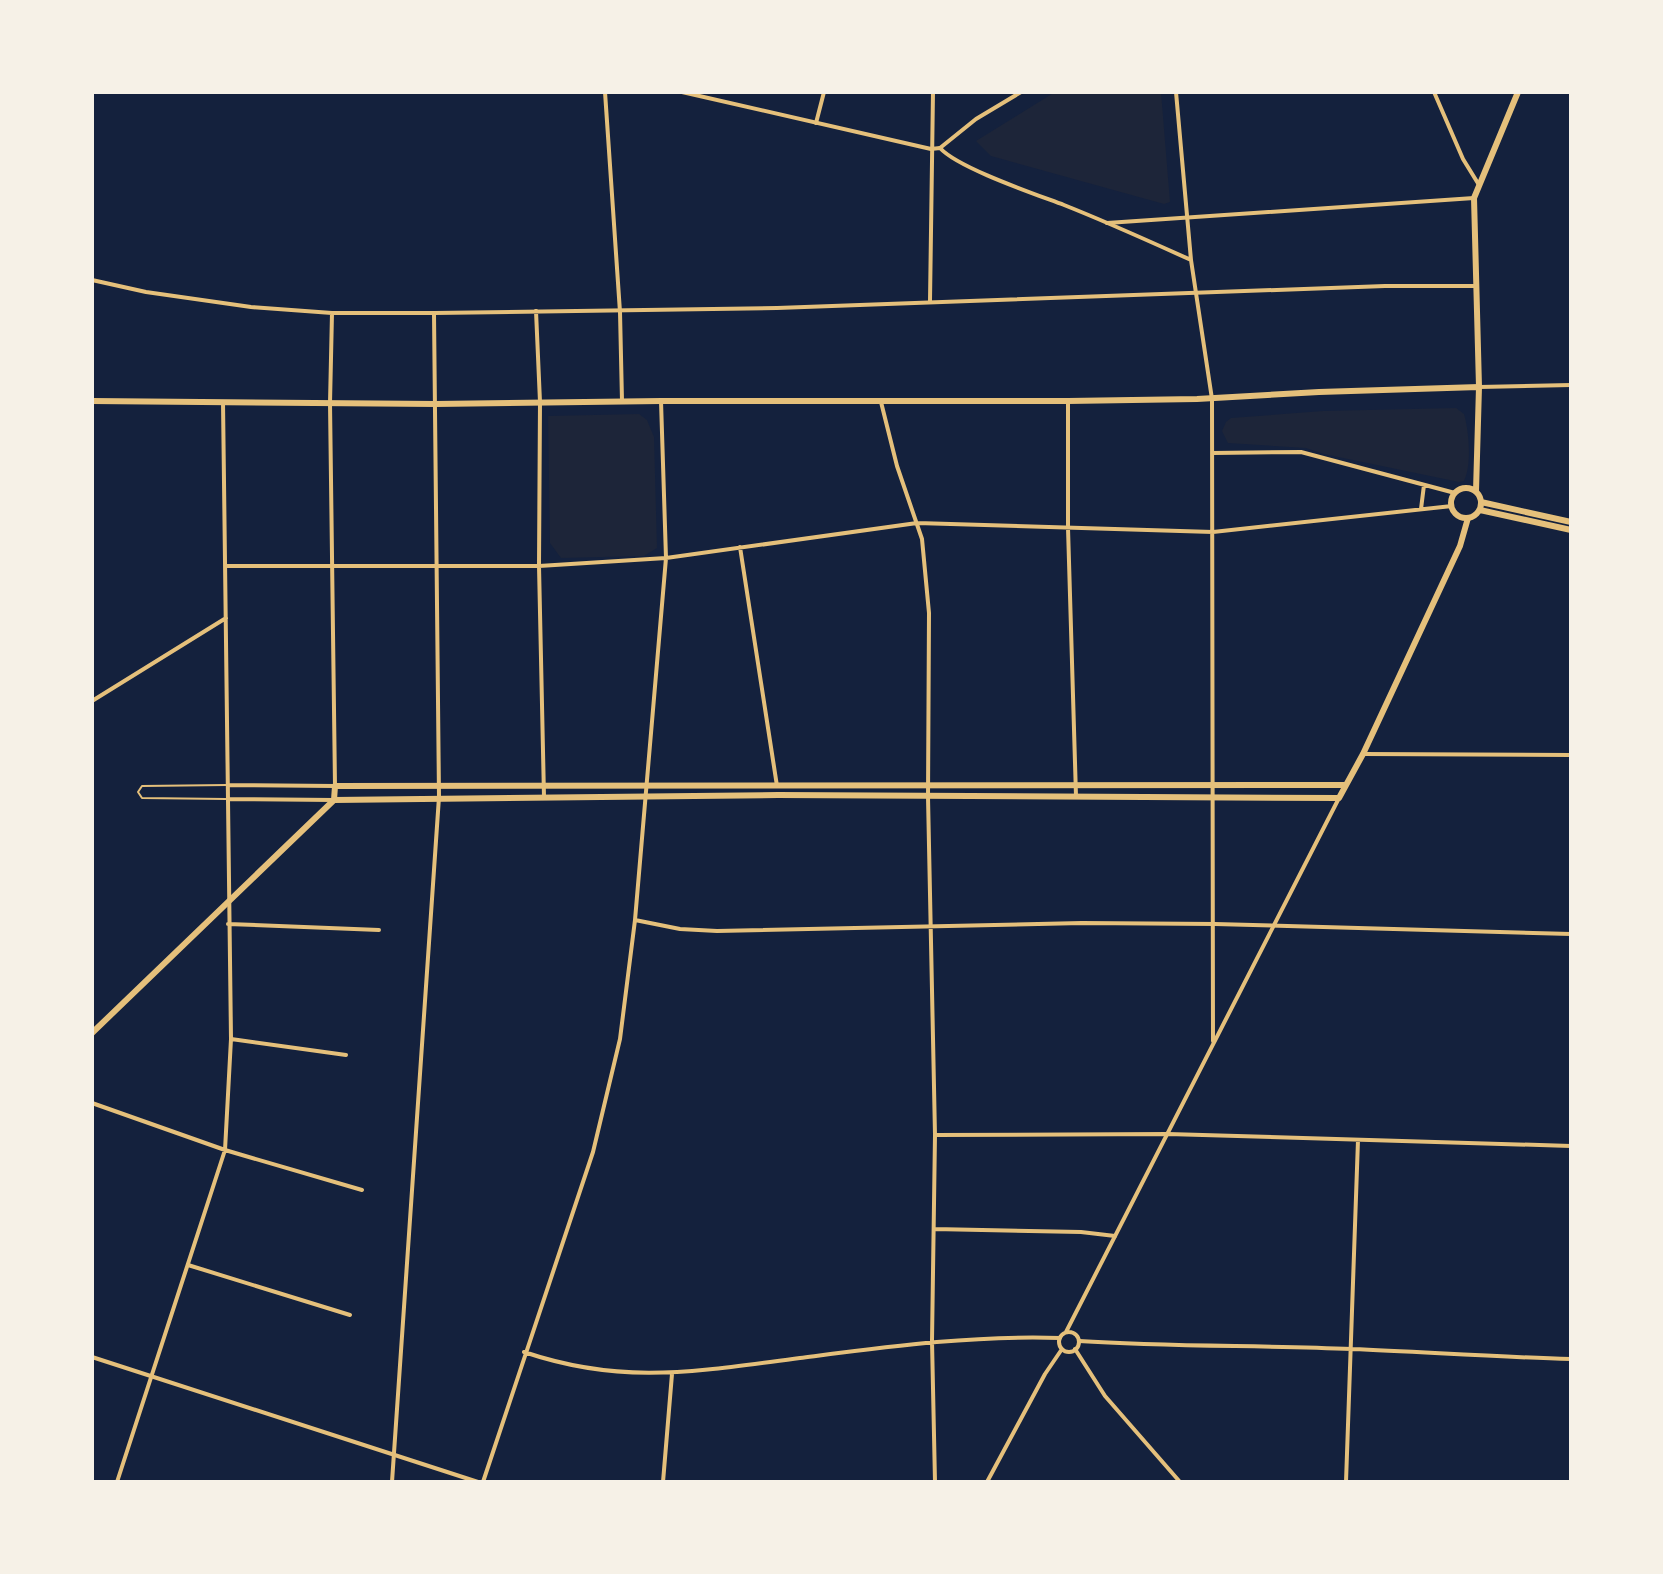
<svg xmlns="http://www.w3.org/2000/svg" width="1663" height="1574" font-family="'PT Sans Narrow',sans-serif">
  <rect width="100%" height="100%" fill="#14213d"/>
  <path fill="#1d2539" d="M 1055,92 L 1161,92 L 1170,202 L 1164,204 L 991,156 L 976,141 Z
    M 1456,408 L 1464,414 C 1469,431 1472,465 1464,481 L 1459,482 L 1324,454 L 1306,448 L 1228,443 L 1222,431 L 1226,422 L 1231,418 L 1323,411 Z
    M 639,414 L 647,420 L 654,437 L 657,548 L 644,556 L 561,558 L 550,543 L 548,416 Z"/>
  <g fill="none" stroke-linecap="round" stroke-linejoin="round">
    <path stroke="#e5c07b" stroke-width="2" d="M 226,799 L 142,798 L 138,792 L 142,786 L 227,785"/>
    <path stroke="#e5c07b" stroke-width="4" d="M 1434,92 L 1463,159 L 1479,185
      M 816,123 L 824,92
      M 940,148 L 976,119 L 1021,92
      M 1107,223 L 1474,198
      M 92,280 L 146,292 L 251,307 L 332,313 L 434,313 L 777,308 L 1385,286 L 1476,286
      M 536,311 L 540,402 L 539,566 L 544,797
      M 1212,399 L 1213,1041
      M 1068,401 L 1068,528 L 1076,796
      M 881,402 L 897,466 L 922,539 L 929,613 L 928,797 L 935,1135 L 932,1341 L 935,1482
      M 1213,453 L 1301,452 L 1455,493
      M 1421,509 L 1424,485
      M 740,547 L 777,786
      M 225,566 L 539,566 L 666,558 L 917,523 L 1213,532 L 1452,506
      M 92,701 L 226,618
      M 1363,754 L 1571,755
      M 229,785 L 335,786 L 330,403 L 332,313
      M 229,799 L 334,800
      M 635,920 L 680,929 L 717,931 L 1082,923 L 1215,924 L 1571,934
      M 228,924 L 379,930
      M 231,1039 L 346,1055
      M 92,1103 L 225,1150 L 362,1190
      M 935,1135 L 1168,1134 L 1571,1146
      M 934,1229 L 1081,1232 L 1115,1236
      M 188,1265 L 350,1315
      M 1079,1341 C 1170,1347 1261,1345 1352,1349 C 1425,1352 1498,1357 1571,1359
      M 1075,1349 L 1105,1396 L 1180,1482
      M 524,1352 C 625,1386 698,1371 800,1358 C 886,1347 973,1335 1060,1338
      M 117,1482 L 225,1150 L 231,1039 L 223,402
      M 392,1482 L 439,797 L 434,314
      M 483,1482 L 593,1152 L 620,1039 L 635,920 L 666,558 L 661,401
      M 663,1482 L 672,1374
      M 1346,1482 L 1358,1140"/>
    <path stroke="#e5c07b" stroke-width="4" d="M 605,92 L 620,312 L 622,401
      M 682,92 L 931,149 L 940,148 C 958,168 1035,194 1064,205 C 1107,222 1149,241 1191,260
      M 1176,92 L 1191,260 L 1212,399
      M 930,301 L 933,92
      M 1479,387 L 1571,385
      M 1066,1332 L 1339,798
      M1059 1342a10 10 0 1 1 20 0a10 10 0 1 1-20 0Z
      M 92,1357 L 478,1482
      M 987,1482 L 1045,1374 L 1062,1349"/>
    <path stroke="#e5c07b" stroke-width="6" d="M 1479,387 L 1474,198 L 1518,92
      M 334,800 L 778,795 L 1339,798 L 1363,754 L 1460,546 L 1468,518
      M 334,800 L 335,786 L 1346,785
      M 92,1033 L 334,800"/>
    <path stroke="#e5c07b" stroke-width="6" d="M 92,401 L 436,404 L 661,401 L 1068,401 L 1197,399 L 1319,392 L 1479,387 L 1476,491
      M1451 503a15 15 0 1 1 30 0a15 15 0 1 1-30 0Z
      M 1481,502 L 1571,522
      M 1480,510 L 1571,530"/>
  </g>
  <rect width="1663" height="1574" fill="none" stroke="#f6f1e7" stroke-width="188"/>
</svg>
